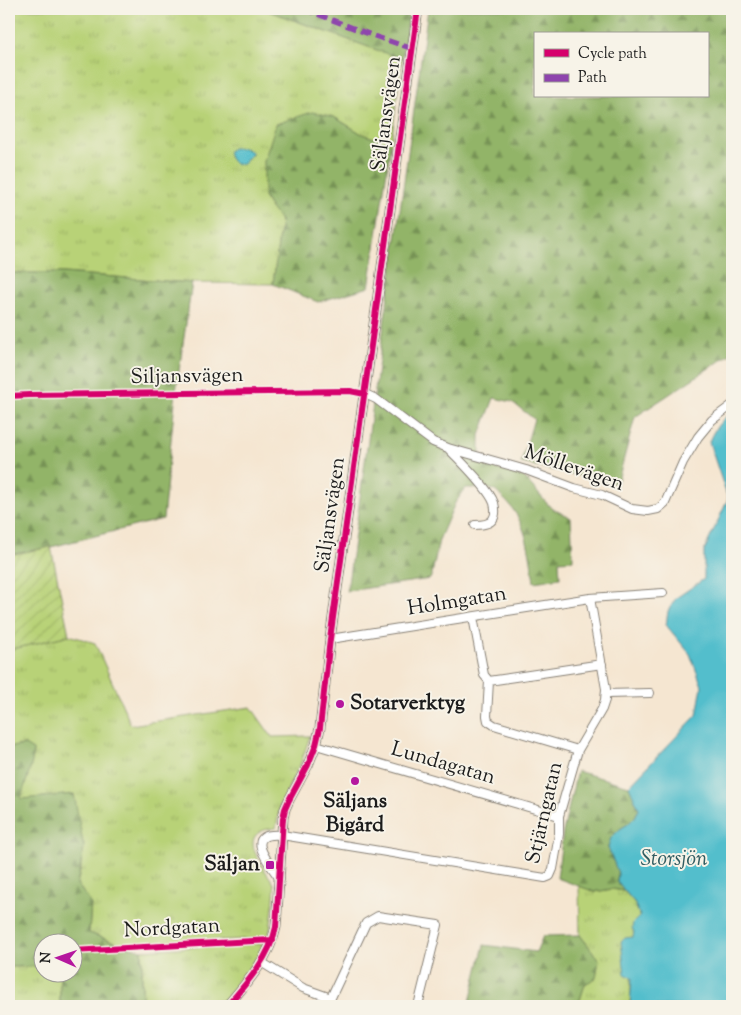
<svg xmlns="http://www.w3.org/2000/svg" width="741" height="1015" font-family="'Sorts Mill Goudy',serif">
  <defs>
    <pattern id="grass-tufts" width="24" height="20" patternUnits="userSpaceOnUse" patternTransform="scale(1.25)"><rect width="24" height="20" fill="#b8d277"/><path d="M3 7l-1-3M5 7V3M7 7l1-3M15 17l-1-3M17 17v-4M19 17l1-3" fill="none" stroke="#9eb466"/></pattern>
    <pattern id="forest-firs" width="22" height="20" patternUnits="userSpaceOnUse" patternTransform="scale(1.25)"><rect width="22" height="20" fill="#92b468"/><path d="M5 1l3.5 6h-7zM16 11l3.5 6h-7z" fill="#769255"/></pattern>
    <pattern id="garden-furrows" width="10" height="10" patternUnits="userSpaceOnUse" patternTransform="scale(1.25)"><rect width="10" height="10" fill="#b8d277"/><path d="M-1 1l2-2M0 10L10 0M9 11l2-2" fill="none" stroke="#9eb466"/></pattern>
  </defs>
  <rect width="100%" height="100%" fill="#f7f3e8"/>
  <filter id="ink" filterUnits="userSpaceOnUse"><feTurbulence type="fractalNoise" baseFrequency=".02" numOctaves="2"/><feDisplacementMap in="SourceGraphic" scale="10" xChannelSelector="R" yChannelSelector="G"/><feConvolveMatrix kernelMatrix="1 2 1 2 8 2 1 2 1" color-interpolation-filters="sRGB"/></filter>
  <filter id="wash" filterUnits="userSpaceOnUse"><feTurbulence type="fractalNoise" baseFrequency=".0096" numOctaves="4" result="noise"/><feDisplacementMap in="SourceGraphic" scale="20" xChannelSelector="R" yChannelSelector="G"/><feGaussianBlur stdDeviation="1.12" result="paint"/><feColorMatrix in="noise" values="0 0 0 0 0 0 0 0 0 0 0 0 0 0 0 0 0 1.4 0 .05"/><feComposite in="paint" operator="in"/></filter>
  <g filter="url(#wash)">
    <rect width="100%" height="100%" fill="#f5e6d1"/>
    <path fill="url(#grass-tufts)" stroke="#6a774a" d="M 9,9 L 263,9 L 402,59 L 391,144 L 362,134 L 334,117 L 264,197 L 270,207 L 281,220 L 273,284 L 192,283 L 64,273 L 9,273 Z
      M 69,635 L 95,643 L 131,725 L 251,707 L 272,737 L 310,736 L 301,763 L 292,780 L 282,803 L 279,812 L 276,828 C 239,831 255,855 268,875 C 269,877 273,881 274,884 C 276,889 271,923 270,930 L 268,938 L 123,945 L 89,933 L 91,903 L 77,884 L 81,868 L 74,794 L 20,800 L 26,779 L 25,745 L 11,747 L 9,741 L 9,650 Z
      M 579,885 L 595,892 L 612,889 L 624,891 L 634,902 L 640,916 L 633,937 L 630,1006 L 578,1006 L 585,984 L 599,960 L 580,935 Z
      M 266,943 L 252,970 L 226,1001 L 142,999 L 142,950 Z
      M 42,966 L 42,972 L 60,973 L 60,1004 L 42,1006 L 9,1006 L 9,967 Z"/>
    <path fill="url(#forest-firs)" stroke="#576842" fill-rule="evenodd" d="M 263,9 L 410,9 L 402,59 Z
      M 428,9 L 732,9 L 732,353 L 635,417 L 617,484 L 521,463 L 534,419 L 512,402 L 494,398 L 480,435 L 480,464 L 524,477 L 551,508 L 571,518 L 573,560 L 559,561 L 560,578 L 534,582 C 530,553 527,522 505,500 C 501,497 497,491 493,490 C 488,488 473,488 466,488 L 455,503 L 439,540 L 432,574 L 430,579 L 347,591 ZM 535,34 L 707,34 L 707,96 L 535,96 Z
      M 312,112 L 322,114 L 334,117 L 362,134 L 391,144 L 369,287 L 318,302 L 273,284 L 281,221 L 270,207 L 264,197 L 264,161 L 276,124 Z
      M 9,273 L 63,273 L 192,283 L 176,391 L 163,519 L 51,547 L 9,555 Z
      M 9,741 L 11,747 L 25,745 L 33,750 C 34,765 24,784 21,799 L 74,794 L 84,848 L 77,884 L 91,903 L 89,933 L 123,945 L 142,950 L 142,999 L 60,1004 L 60,973 L 72,972 L 72,942 L 42,942 L 42,966 L 9,967 Z
      M 577,771 L 629,786 L 639,809 L 635,817 L 628,824 L 620,829 L 608,847 L 618,873 L 617,882 L 624,891 L 612,889 L 595,892 L 557,878 L 563,832 Z
      M 580,935 L 599,960 L 596,978 L 585,984 L 578,1006 L 469,1006 L 484,945 L 536,952 L 543,936 Z"/>
    <path fill="url(#garden-furrows)" stroke="#6a774a" d="M 51,547 L 69,635 L 9,650 L 9,555 Z"/>
    <path fill="#52becc" stroke="#376d74" d="M 233,148 L 244,148 L 252,152 L 252,155 L 250,155 L 243,164 L 235,164 C 231,160 227,155 229,150 Z
      M 728,415 L 732,415 L 732,1006 L 630,1006 L 632,978 L 625,974 L 621,942 L 625,938 L 633,937 L 634,932 L 632,928 L 633,923 L 640,916 L 634,902 L 617,882 L 618,873 L 608,847 L 611,838 L 620,829 L 628,824 L 635,817 L 639,809 L 629,786 L 697,715 L 702,686 L 690,654 L 666,625 L 668,611 L 676,598 L 704,579 L 704,551 L 728,499 L 709,442 C 713,431 719,423 728,415 Z"/>
  </g>
  <g filter="url(#ink)">
    <g fill="none" stroke-linecap="round" stroke-linejoin="round">
      <defs>
        <path id="minor" d="M 365,394 L 376,399 L 433,442 L 448,448 L 526,470 L 574,488 L 602,495 L 632,509 L 648,511 L 658,509 L 665,503 L 683,462 L 698,437 L 712,420 L 732,405
          M 448,448 C 460,461 488,487 494,503 C 495,507 496,515 493,519 C 490,524 481,525 475,525
          M 473,617 L 484,675 L 489,681 L 487,716 L 488,721 L 494,725 L 578,750
          M 330,639 L 590,598
          M 489,681 L 602,664
          M 606,694 L 650,693
          M 316,745 L 559,816
          M 280,879 C 269,863 241,831 282,835 L 545,878 L 550,876 L 553,869 L 556,852 L 559,834 L 559,816 L 578,750 L 602,709 L 605,700 L 606,689 L 590,598 L 663,593
          M 261,962 L 303,988 L 331,998
          M 327,1006 L 366,923 L 378,916 L 438,925 L 418,1006"/>
        <path id="tertiary" d="M 227,1006 C 247,983 270,957 276,927 L 283,818 L 285,809 L 289,800 L 308,765 L 316,745 L 320,728 L 330,639 L 418,9"/>
      </defs>
      <use href="#minor" stroke="#888176" stroke-width="10"/>
      <use href="#tertiary" stroke="#888176" stroke-width="11"/>
      <use href="#minor" stroke="#fff" stroke-width="8"/>
      <use href="#tertiary" stroke="#fff" stroke-width="9"/>
      <path stroke="#8e44ad" stroke-width="5" stroke-dasharray="10 5" stroke-linecap="butt" d="M 304,9 L 374,36 L 413,49"/>
      <defs>
        <path id="cycleway" d="M 9,396 L 29,395 L 350,391 L 365,394
          M 72,951 L 273,940
          M 227,1006 C 247,983 270,957 276,927 L 283,818 L 285,809 L 289,800 L 308,765 L 316,745 L 320,728 L 330,639 L 418,9"/>
      </defs>
      <use href="#cycleway" stroke="#f7f3e8" stroke-width="9"/>
      <use href="#cycleway" stroke="#d6006c" stroke-width="6"/>
    </g>
  </g>
  <g fill="#b5179e" stroke="#f7f3e8" stroke-width="2">
    <circle cx="340" cy="704" r="5"/>
    <circle cx="355" cy="781" r="5"/>
    <rect x="265" y="860" width="10" height="10" rx="2.5"/>
  </g>
  <g text-anchor="middle" dominant-baseline="central" stroke-width="4" stroke-linejoin="round" paint-order="stroke">
    <g font-size="21" fill="#1c1c1c" stroke="#f7f3e8">
      <text transform="translate(387 114) rotate(-82)">Säljansvägen</text>
      <text transform="translate(187 377) rotate(-1)">Siljansvägen</text>
      <text transform="translate(574 469) rotate(19)">Möllevägen</text>
      <text transform="translate(331 515) rotate(-82)">Säljansvägen</text>
      <text transform="translate(457 602) rotate(-9)">Holmgatan</text>
      <text transform="translate(443 764) rotate(16)">Lundagatan</text>
      <text transform="translate(545 813) rotate(-77)">Stjärngatan</text>
      <text transform="translate(172 929) rotate(-3)">Nordgatan</text>
    </g>
    <g font-size="21" font-weight="bold" fill="#1c1c1c" stroke="#f7f3e8" text-anchor="start">
      <text x="350" y="704">Sotarverktyg</text>
      <text x="355" y="802" text-anchor="middle">Säljans<tspan x="355" dy="24">Bigård</tspan></text>
      <text x="260" y="865" text-anchor="end">Säljan</text>
    </g>
    <g font-size="22" font-style="italic" fill="#325d62" stroke="#f7f3e8">
      <text x="674" y="860">Storsjön</text>
    </g>
  </g>
  <rect width="741" height="1015" fill="none" stroke="#f7f3e8" stroke-width="30"/>
  <rect x="534" y="32" width="175" height="65" fill="#f7f3e8" stroke="#9f9d96"/>
  <rect x="544" y="49" width="25" height="8" fill="#d6006c" stroke="#9f9d96"/>
  <text x="578" y="58" font-size="15" fill="#1c1c1c">Cycle path</text>
  <rect x="544" y="74" width="25" height="8" fill="#8e44ad" stroke="#9f9d96"/>
  <text x="578" y="82" font-size="15" fill="#1c1c1c">Path</text>
  <g transform="translate(58 958) rotate(272)"><circle r="24" fill="#f7f3e8" stroke="#9f9d96"/>
  <path d="M0-4L9 19L0 12L-9 19Z" fill="#b5179e"/>
  <text y="-8" font-size="14" font-weight="bold" text-anchor="middle" fill="#1c1c1c">N</text>
  </g>
</svg>
